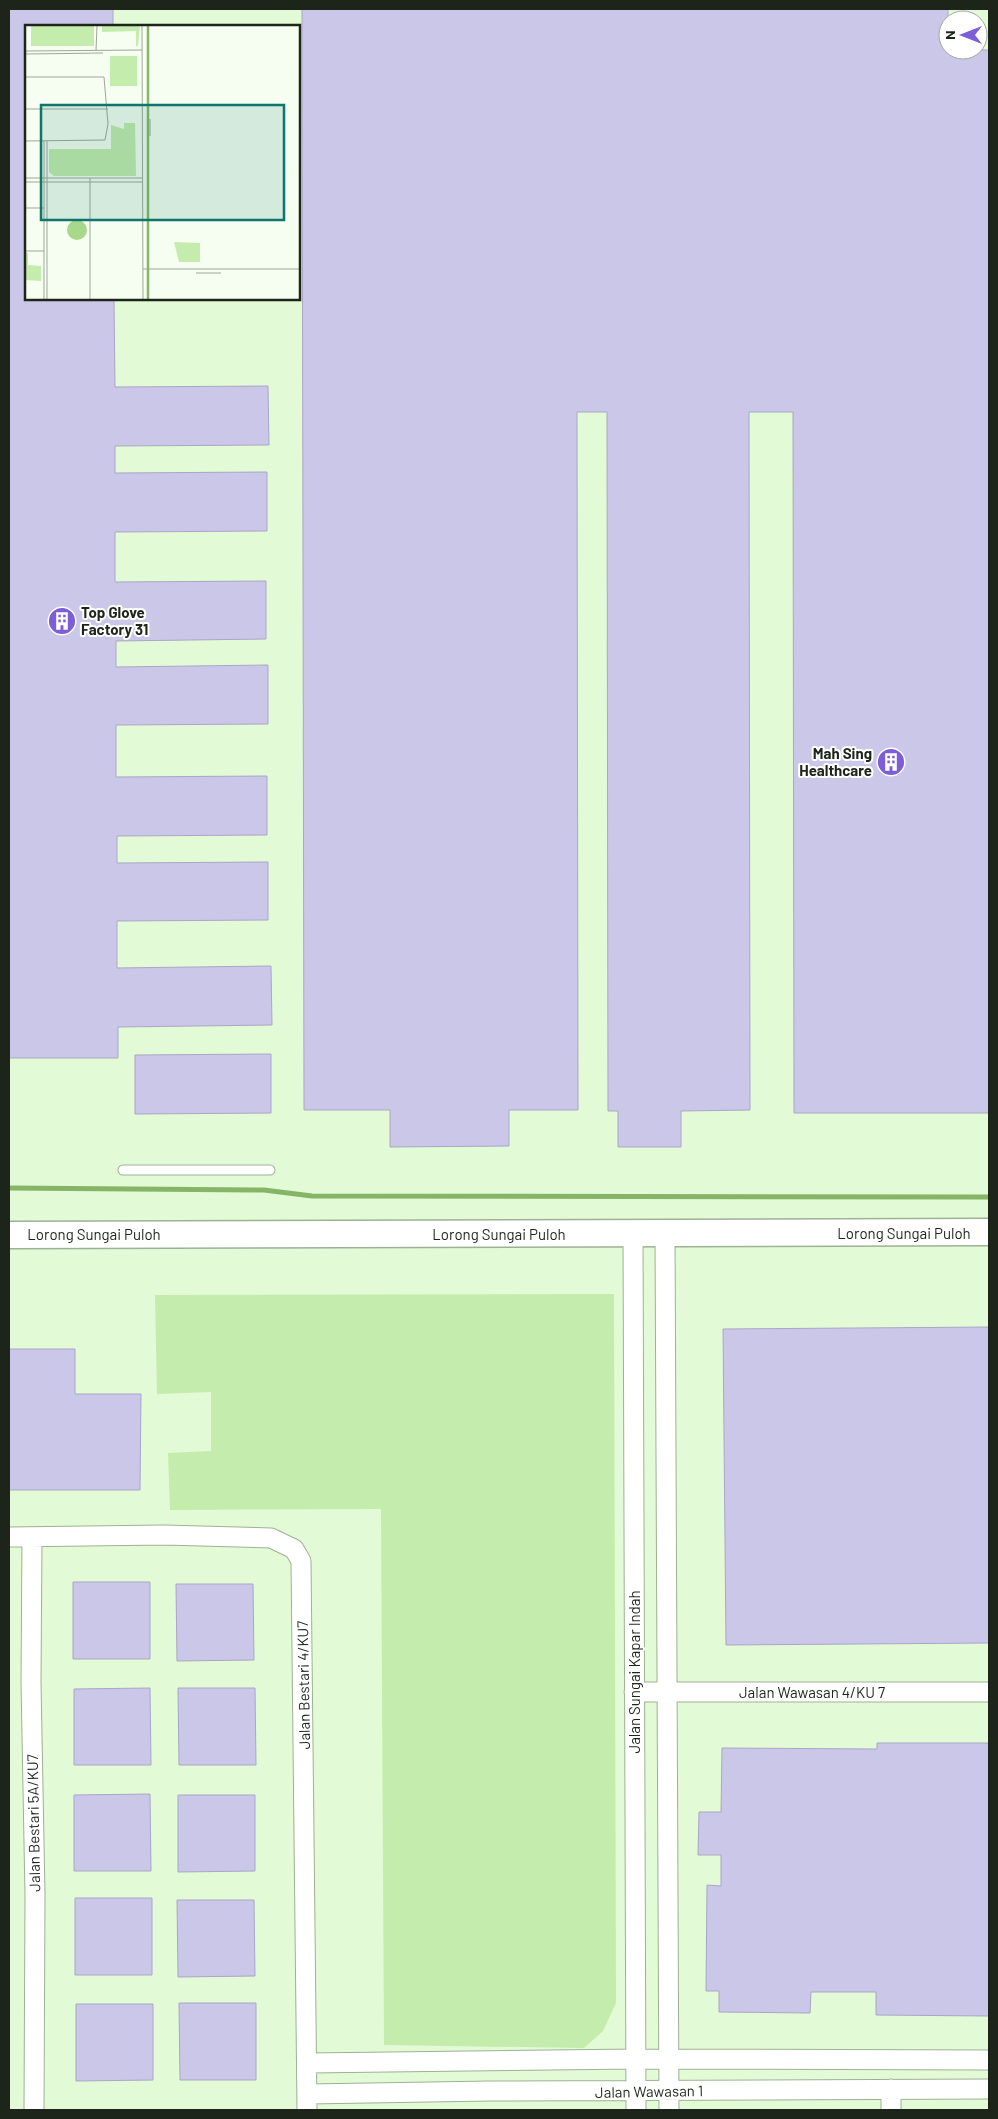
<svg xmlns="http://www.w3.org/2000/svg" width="998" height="2119" font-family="Barlow,sans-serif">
  <rect width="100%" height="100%" fill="#f6fef1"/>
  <path fill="#e2fad5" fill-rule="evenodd" d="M 9,9 L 989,9 L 989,2110 L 9,2110 ZM 948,20 L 978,20 L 978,50 L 948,50 ZM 26,26 L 299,26 L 299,299 L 26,299 Z"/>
  <path fill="#c4ecac" d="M 614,1294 L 616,2003 L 603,2031 L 584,2048 L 384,2045 L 381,1509 L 170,1510 L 168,1453 L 211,1451 L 211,1392 L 157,1394 L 155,1295 Z"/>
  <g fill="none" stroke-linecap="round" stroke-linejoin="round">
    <path stroke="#86b568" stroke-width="5" d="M 9,1188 L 264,1190 L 312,1196 L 989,1197"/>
  </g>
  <path fill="#cbc7e8" stroke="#aaa6c6" d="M 9,9 L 113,9 L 113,26 L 26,26 L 26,299 L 114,299 L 115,387 L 268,386 L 269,445 L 115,446 L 115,473 L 267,472 L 267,531 L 115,532 L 115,582 L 266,581 L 266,639 L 116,641 L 116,667 L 268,665 L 268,724 L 116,725 L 116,777 L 267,776 L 267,835 L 117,836 L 117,863 L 268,862 L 268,920 L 117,921 L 117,968 L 271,966 L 272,1025 L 118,1027 L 118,1058 L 9,1058 Z
    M 302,9 L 948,9 L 948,50 L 989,50 L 989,1113 L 794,1113 L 793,412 L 749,412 L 750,1110 L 681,1111 L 681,1147 L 618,1147 L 618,1111 L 608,1111 L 607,412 L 577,412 L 578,1110 L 509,1110 L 509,1146 L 390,1147 L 390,1110 L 304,1110 Z
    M 271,1054 L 271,1113 L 135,1114 L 135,1055 Z
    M 989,1327 L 989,1643 L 726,1645 L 723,1329 Z
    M 9,1349 L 75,1349 L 75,1394 L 141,1394 L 140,1490 L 9,1490 Z
    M 73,1582 L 150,1582 L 150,1659 L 73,1659 Z
    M 176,1584 L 253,1584 L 254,1660 L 177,1661 Z
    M 150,1688 L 151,1765 L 74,1765 L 74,1689 Z
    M 178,1688 L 255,1688 L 256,1765 L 179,1765 Z
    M 877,1743 L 989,1743 L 989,2016 L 876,2015 L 876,1992 L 811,1992 L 810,2013 L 719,2012 L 719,1991 L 706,1991 L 707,1885 L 721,1886 L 721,1855 L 698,1855 L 699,1812 L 721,1812 L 722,1748 L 877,1749 Z
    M 150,1794 L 151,1871 L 74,1871 L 74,1795 Z
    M 178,1795 L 255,1795 L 255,1871 L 178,1872 Z
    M 75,1898 L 152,1898 L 152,1975 L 75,1975 Z
    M 177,1900 L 254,1900 L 255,1976 L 178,1977 Z
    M 179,2003 L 256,2003 L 256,2080 L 180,2080 Z
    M 76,2004 L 153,2004 L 153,2080 L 76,2081 Z"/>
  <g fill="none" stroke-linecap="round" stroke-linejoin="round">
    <defs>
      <path id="lane" d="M 123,1170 L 270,1170"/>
      <path id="street" d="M 633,1233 L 636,2110
        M 665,1233 L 669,2110
        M 9,1537 L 164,1535 L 271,1538 L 294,1549 L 301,1561 L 307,2110
        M 32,1537 L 31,1682 L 35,1895 L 34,2110
        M 634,1692 L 989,1692
        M 308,2063 L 635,2059 L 989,2060
        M 308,2094 L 490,2091 L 989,2089
        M 891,2110 L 891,2089"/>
      <path id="secondary" d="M 9,1235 L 989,1232"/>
    </defs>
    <use href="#lane" stroke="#9eb194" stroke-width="11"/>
    <use href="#street" stroke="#9eb194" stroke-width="21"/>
    <use href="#secondary" stroke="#9eb194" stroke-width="29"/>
    <use href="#lane" stroke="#fff" stroke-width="9"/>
    <use href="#street" stroke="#fff" stroke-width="19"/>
    <use href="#secondary" stroke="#fff" stroke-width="26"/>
  </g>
  <defs>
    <symbol id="building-disc" viewBox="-11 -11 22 22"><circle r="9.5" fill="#7c5ed9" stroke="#fff"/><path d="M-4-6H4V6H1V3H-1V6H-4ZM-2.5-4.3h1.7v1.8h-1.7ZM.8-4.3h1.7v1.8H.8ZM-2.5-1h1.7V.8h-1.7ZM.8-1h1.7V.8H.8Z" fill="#fff"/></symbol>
  </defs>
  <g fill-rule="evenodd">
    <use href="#building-disc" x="46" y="605" width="32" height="32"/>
    <use href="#building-disc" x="875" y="746" width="32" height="32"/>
  </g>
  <g text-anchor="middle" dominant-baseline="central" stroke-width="4" stroke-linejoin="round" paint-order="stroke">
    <g font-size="15" font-weight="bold" fill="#1d2419" stroke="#fff" text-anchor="start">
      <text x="81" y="612">Top Glove<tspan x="81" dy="17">Factory 31</tspan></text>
      <text x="872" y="753" text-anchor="end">Mah Sing<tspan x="872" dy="17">Healthcare</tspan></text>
    </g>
    <g font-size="15" fill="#1d2419" stroke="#fff">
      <text x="904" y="1233">Lorong Sungai Puloh</text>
      <text x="94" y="1234">Lorong Sungai Puloh</text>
      <text x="499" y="1234">Lorong Sungai Puloh</text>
      <text transform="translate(634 1672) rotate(-90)">Jalan Sungai Kapar Indah</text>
      <text transform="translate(303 1685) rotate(-91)">Jalan Bestari 4/KU7</text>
      <text x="812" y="1692">Jalan Wawasan 4/KU 7</text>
      <text transform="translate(33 1823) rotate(-91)">Jalan Bestari 5A/KU7</text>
      <text transform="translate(649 2091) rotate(-1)">Jalan Wawasan 1</text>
    </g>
  </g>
  <g transform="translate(25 25)">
    <rect width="275" height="275" fill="#f6fef1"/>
    <path d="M 6,1 L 69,1 L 69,21 L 6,21 ZM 77,1 L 115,1 L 113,20 L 111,22 L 111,6 L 77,7 ZM 85,31 L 112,31 L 112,61 L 85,61 ZM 99,98 L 110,98 L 111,151 L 29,151 L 24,147 L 24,124 L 86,124 L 86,100 L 99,104 ZM 149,217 L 175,218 L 175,237 L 154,237 ZM 0,228 L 3,228 L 3,240 L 16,241 L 16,256 L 0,255 Z" fill="#c4ecac"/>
    <path d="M42 205a10 10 0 1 1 20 0a10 10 0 1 1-20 0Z" fill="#a8d88a"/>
    <path fill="none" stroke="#86b568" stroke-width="2.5" d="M 123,1 L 123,274"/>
    <path fill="none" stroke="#9fa79b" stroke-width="1" d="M 117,1 L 118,274M 0,26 L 117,25M 71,26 L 72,1M 0,29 L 78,28M 0,52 L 79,52 L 83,99 L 80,115 L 0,116M 0,84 L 83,84M 125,111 L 125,94M 19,116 L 19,274M 22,116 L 22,274M 0,153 L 117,153M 0,157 L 117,157M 0,183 L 19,183M 0,226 L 19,226M 118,244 L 275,244M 171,248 L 196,248M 65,274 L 65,153"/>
    <path fill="#0f766e" fill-opacity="0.15" stroke="#0f766e" stroke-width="2.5" d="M 16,80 L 259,80 L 259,195 L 16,195 Z"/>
    <rect width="275" height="275" fill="none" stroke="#1d2419" stroke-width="2.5"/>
  </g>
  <rect width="998" height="2119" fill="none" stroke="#1d2419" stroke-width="20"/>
  <g transform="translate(963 35) rotate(270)"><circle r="24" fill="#ffffff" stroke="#a5a7a3"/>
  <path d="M0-4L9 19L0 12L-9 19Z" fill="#7c5ed9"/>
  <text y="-8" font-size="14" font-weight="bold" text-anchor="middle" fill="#1d2419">N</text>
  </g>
</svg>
